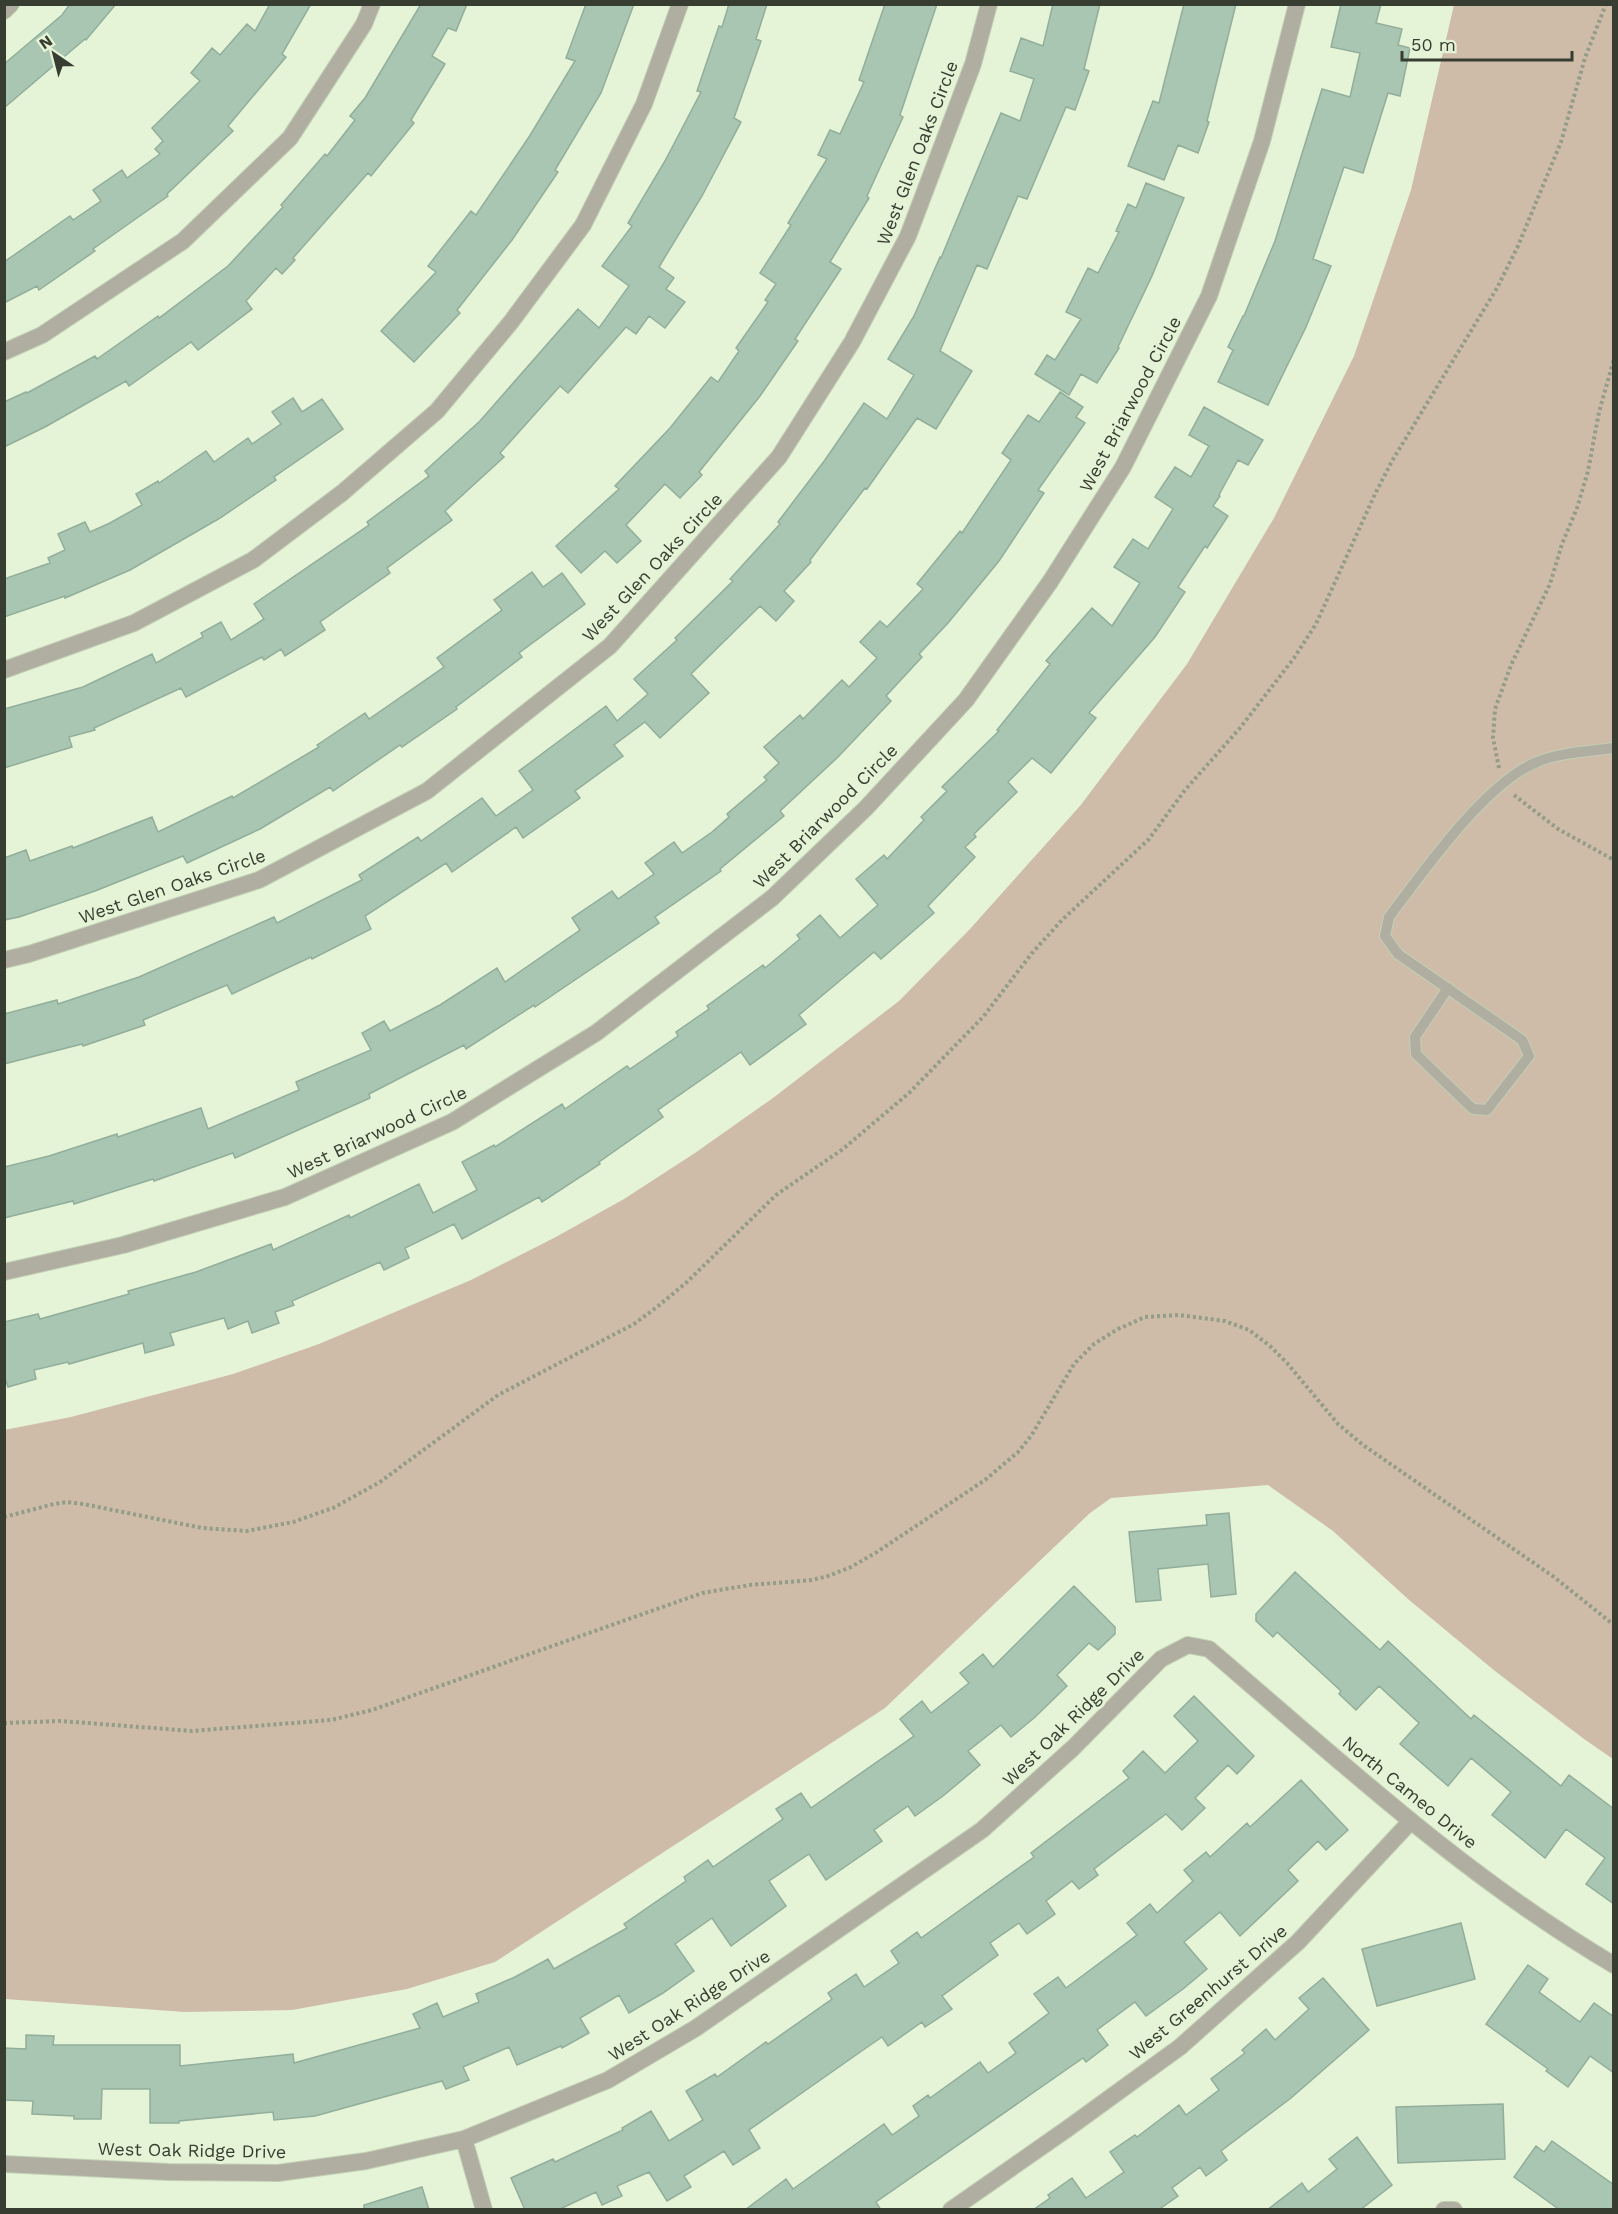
<svg xmlns="http://www.w3.org/2000/svg" width="1618" height="2214" font-family="'Work Sans',sans-serif">
  <rect width="100%" height="100%" fill="#e5f3d6"/>
  <path fill="#cebca9" d="M 1454,5 L 1613,5 L 1613,1759 L 1584,1739 L 1495,1671 L 1408,1599 L 1333,1531 L 1268,1485 L 1111,1498 L 1090,1513 L 885,1708 L 495,1962 L 407,1989 L 292,2010 L 185,2012 L 5,1999 L 4,1430 L 71,1417 L 233,1374 L 319,1344 L 471,1280 L 554,1238 L 624,1199 L 695,1153 L 773,1098 L 899,1001 L 970,929 L 1080,806 L 1187,664 L 1274,518 L 1354,356 L 1411,190 Z"/>
  <path fill="#a9c6b3" stroke="#91ae9b" stroke-width="1.5" d="M 70,4 L 116,4 L 86,40 L 85,39 L 4,108 L 4,64 L 62,15 Z
    M 270,4 L 311,4 L 282,54 L 286,57 L 228,126 L 233,131 L 167,194 L 168,196 L 93,249 L 95,251 L 39,290 L 37,286 L 4,303 L 4,262 L 70,216 L 73,220 L 101,201 L 93,190 L 122,170 L 127,178 L 160,154 L 155,149 L 163,141 L 152,128 L 200,81 L 191,73 L 212,48 L 220,55 L 247,24 L 255,31 Z
    M 421,4 L 467,4 L 456,31 L 448,28 L 432,56 L 445,64 L 411,120 L 414,123 L 371,176 L 368,173 L 293,258 L 295,260 L 282,274 L 276,268 L 246,301 L 252,309 L 198,350 L 191,342 L 129,386 L 126,381 L 45,427 L 4,447 L 4,402 L 26,392 L 27,393 L 95,356 L 97,359 L 158,316 L 159,318 L 228,266 L 283,207 L 281,205 L 325,154 L 327,156 L 355,120 L 350,116 L 365,98 Z
    M 586,4 L 634,4 L 601,93 L 555,170 L 558,172 L 512,240 L 457,310 L 460,313 L 414,362 L 381,331 L 436,272 L 428,266 L 471,211 L 476,215 L 529,137 L 575,61 L 566,58 Z
    M 729,4 L 767,4 L 756,39 L 761,41 L 734,118 L 741,122 L 702,196 L 659,267 L 674,278 L 666,289 L 685,302 L 665,328 L 649,316 L 636,334 L 626,327 L 568,393 L 560,386 L 500,453 L 504,457 L 445,511 L 452,520 L 387,568 L 390,573 L 320,622 L 325,630 L 285,656 L 281,649 L 264,660 L 262,657 L 186,697 L 181,688 L 94,728 L 95,730 L 69,737 L 72,747 L 4,768 L 4,709 L 83,687 L 152,654 L 156,663 L 203,637 L 201,633 L 221,622 L 231,640 L 264,619 L 254,604 L 369,525 L 367,522 L 429,476 L 425,471 L 480,421 L 578,309 L 599,328 L 629,286 L 602,266 L 632,226 L 628,223 L 665,161 L 701,92 L 697,91 L 719,26 L 722,27 Z
    M 885,4 L 937,4 L 900,115 L 903,117 L 867,196 L 869,198 L 830,262 L 841,269 L 795,339 L 798,341 L 760,396 L 699,472 L 702,475 L 680,498 L 665,484 L 626,525 L 641,541 L 617,563 L 605,551 L 581,573 L 556,546 L 619,489 L 615,486 L 670,428 L 711,377 L 718,382 L 739,351 L 736,348 L 768,302 L 765,300 L 776,284 L 760,273 L 791,225 L 788,223 L 827,159 L 818,155 L 830,130 L 840,134 L 864,82 L 859,80 Z
    M 1053,4 L 1100,4 L 1084,69 L 1089,71 L 1075,110 L 1066,107 L 1027,199 L 1018,196 L 987,269 L 977,265 L 940,351 L 972,371 L 936,429 L 917,418 L 867,489 L 865,488 L 810,560 L 811,562 L 784,591 L 794,601 L 776,621 L 760,606 L 691,674 L 709,693 L 660,738 L 645,722 L 614,745 L 623,756 L 575,791 L 580,798 L 523,838 L 516,827 L 452,872 L 446,863 L 365,916 L 371,929 L 312,959 L 311,957 L 232,994 L 227,985 L 143,1020 L 145,1025 L 83,1046 L 82,1044 L 4,1064 L 4,1014 L 57,1000 L 58,1004 L 139,977 L 274,917 L 277,923 L 362,880 L 359,875 L 418,837 L 421,841 L 482,798 L 496,816 L 533,790 L 519,771 L 606,706 L 617,721 L 648,694 L 634,679 L 677,640 L 675,638 L 733,581 L 730,579 L 780,524 L 778,522 L 825,460 L 864,403 L 887,419 L 914,375 L 888,359 L 914,316 L 940,257 L 941,258 L 1001,113 L 1020,121 L 1034,79 L 1010,71 L 1021,38 L 1043,46 Z
    M 1184,4 L 1236,4 L 1207,121 L 1209,122 L 1198,153 L 1178,145 L 1164,180 L 1128,166 L 1153,101 L 1159,103 Z
    M 1341,4 L 1381,4 L 1376,23 L 1402,29 L 1398,45 L 1410,48 L 1400,96 L 1388,93 L 1363,173 L 1344,167 L 1313,259 L 1331,266 L 1306,327 L 1268,405 L 1218,382 L 1233,350 L 1228,347 L 1243,316 L 1244,316 L 1275,241 L 1322,89 L 1350,97 L 1360,53 L 1331,47 Z
    M 1146,183 L 1184,198 L 1152,276 L 1118,347 L 1119,348 L 1097,383 L 1081,374 L 1069,395 L 1035,374 L 1047,355 L 1055,360 L 1081,319 L 1066,312 L 1088,268 L 1098,273 L 1119,232 L 1116,231 L 1128,204 L 1136,208 Z
    M 1060,392 L 1083,407 L 1076,417 L 1085,423 L 1038,490 L 1044,493 L 999,561 L 948,623 L 919,654 L 922,657 L 886,696 L 891,701 L 838,757 L 780,811 L 784,816 L 720,869 L 721,871 L 655,917 L 659,923 L 535,1007 L 534,1005 L 466,1049 L 464,1045 L 369,1094 L 370,1098 L 235,1158 L 233,1153 L 154,1181 L 153,1179 L 74,1204 L 73,1201 L 4,1218 L 4,1167 L 49,1156 L 117,1134 L 118,1137 L 201,1108 L 208,1129 L 299,1090 L 296,1082 L 371,1050 L 362,1033 L 384,1021 L 390,1031 L 440,1005 L 497,968 L 505,982 L 580,930 L 572,918 L 612,891 L 618,899 L 654,874 L 645,863 L 674,842 L 682,853 L 712,832 L 729,817 L 727,814 L 767,780 L 764,777 L 779,763 L 764,747 L 800,715 L 803,719 L 842,680 L 849,687 L 877,658 L 860,642 L 880,621 L 887,627 L 923,589 L 917,584 L 960,531 L 962,533 L 1011,460 L 1002,453 L 1028,415 L 1039,422 Z
    M 293,398 L 302,412 L 322,399 L 343,429 L 274,477 L 276,480 L 220,518 L 130,570 L 65,598 L 65,596 L 4,617 L 4,579 L 50,563 L 48,558 L 65,550 L 58,534 L 85,522 L 90,532 L 110,523 L 142,505 L 136,494 L 158,481 L 159,483 L 206,451 L 214,462 L 248,438 L 252,444 L 281,424 L 272,412 Z
    M 1204,407 L 1263,440 L 1248,465 L 1238,460 L 1219,495 L 1220,496 L 1213,506 L 1228,516 L 1207,548 L 1205,546 L 1178,587 L 1185,592 L 1155,637 L 1089,713 L 1096,718 L 1051,773 L 1032,758 L 1008,782 L 1017,792 L 974,834 L 976,837 L 965,847 L 975,857 L 928,906 L 934,913 L 881,959 L 874,952 L 799,1015 L 806,1024 L 750,1065 L 741,1052 L 658,1110 L 663,1117 L 599,1162 L 600,1164 L 542,1202 L 539,1197 L 462,1239 L 454,1224 L 405,1248 L 409,1258 L 384,1270 L 380,1262 L 292,1301 L 294,1305 L 275,1312 L 279,1323 L 252,1333 L 248,1321 L 228,1329 L 224,1318 L 170,1333 L 174,1345 L 145,1353 L 143,1343 L 69,1364 L 68,1362 L 34,1370 L 36,1379 L 8,1387 L 4,1375 L 4,1322 L 38,1314 L 40,1319 L 129,1294 L 128,1291 L 196,1272 L 271,1244 L 273,1250 L 349,1215 L 350,1218 L 419,1184 L 433,1213 L 477,1190 L 462,1162 L 494,1145 L 495,1147 L 562,1104 L 565,1109 L 627,1066 L 630,1069 L 678,1036 L 676,1032 L 709,1009 L 707,1006 L 763,965 L 765,968 L 800,939 L 797,935 L 820,915 L 840,938 L 878,905 L 856,879 L 884,855 L 887,859 L 924,820 L 921,817 L 947,791 L 942,787 L 999,731 L 997,730 L 1050,664 L 1046,661 L 1092,608 L 1112,626 L 1140,583 L 1114,567 L 1133,539 L 1148,549 L 1173,509 L 1155,497 L 1175,467 L 1191,477 L 1209,446 L 1189,435 Z
    M 532,572 L 543,587 L 562,573 L 585,604 L 519,653 L 522,657 L 456,707 L 457,709 L 402,747 L 400,745 L 333,791 L 330,787 L 260,829 L 187,863 L 183,856 L 95,891 L 19,917 L 4,920 L 4,858 L 26,850 L 30,861 L 72,846 L 73,848 L 152,817 L 158,832 L 232,796 L 233,798 L 319,747 L 317,745 L 365,713 L 369,719 L 444,667 L 437,658 L 502,610 L 494,600 Z
    M 1229,1513 L 1236,1594 L 1211,1597 L 1208,1564 L 1158,1569 L 1161,1600 L 1136,1602 L 1129,1532 L 1207,1525 L 1206,1515 Z
    M 1295,1572 L 1380,1650 L 1388,1641 L 1471,1719 L 1474,1715 L 1561,1786 L 1569,1775 L 1614,1809 L 1614,1904 L 1586,1884 L 1605,1858 L 1566,1829 L 1545,1858 L 1492,1815 L 1511,1792 L 1471,1758 L 1448,1786 L 1400,1744 L 1419,1723 L 1379,1686 L 1356,1710 L 1339,1694 L 1341,1691 L 1277,1632 L 1273,1637 L 1256,1621 L 1256,1614 Z
    M 1074,1586 L 1115,1627 L 1115,1634 L 1098,1650 L 1089,1643 L 1057,1675 L 1067,1686 L 1034,1718 L 1011,1737 L 1001,1725 L 968,1751 L 980,1765 L 943,1796 L 915,1816 L 908,1806 L 874,1830 L 882,1841 L 826,1880 L 809,1854 L 769,1881 L 786,1906 L 731,1946 L 712,1918 L 675,1944 L 694,1971 L 663,1993 L 629,2013 L 619,1995 L 580,2018 L 589,2033 L 562,2048 L 561,2046 L 517,2065 L 509,2047 L 463,2067 L 469,2080 L 446,2089 L 442,2081 L 315,2116 L 274,2120 L 273,2112 L 179,2121 L 179,2123 L 150,2123 L 150,2089 L 102,2089 L 101,2119 L 74,2119 L 74,2116 L 32,2114 L 33,2101 L 4,2100 L 4,2048 L 26,2049 L 26,2035 L 54,2036 L 53,2045 L 180,2045 L 180,2066 L 293,2054 L 294,2063 L 420,2028 L 413,2014 L 437,2003 L 443,2017 L 479,2002 L 476,1994 L 515,1977 L 548,1959 L 554,1969 L 627,1928 L 624,1924 L 686,1881 L 684,1877 L 708,1860 L 713,1867 L 783,1819 L 776,1809 L 801,1793 L 811,1808 L 914,1736 L 900,1719 L 922,1701 L 931,1713 L 969,1683 L 960,1673 L 983,1654 L 993,1667 Z
    M 1194,1696 L 1254,1756 L 1237,1774 L 1228,1765 L 1195,1798 L 1205,1808 L 1182,1830 L 1166,1814 L 1094,1869 L 1098,1875 L 1079,1889 L 1072,1881 L 1046,1901 L 1055,1914 L 1027,1934 L 1019,1923 L 990,1943 L 998,1955 L 942,1996 L 952,2009 L 925,2027 L 922,2022 L 888,2046 L 882,2037 L 866,2048 L 749,2130 L 760,2148 L 733,2165 L 724,2151 L 684,2176 L 691,2187 L 667,2201 L 649,2172 L 617,2186 L 622,2196 L 602,2205 L 596,2192 L 558,2210 L 525,2210 L 511,2178 L 553,2159 L 555,2162 L 623,2130 L 622,2128 L 651,2111 L 669,2141 L 703,2120 L 686,2091 L 715,2074 L 717,2077 L 766,2042 L 768,2044 L 832,1999 L 828,1993 L 856,1974 L 864,1987 L 899,1963 L 891,1951 L 917,1932 L 921,1938 L 1034,1857 L 1031,1853 L 1129,1778 L 1123,1771 L 1143,1751 L 1165,1773 L 1198,1741 L 1174,1716 Z
    M 1301,1780 L 1348,1830 L 1326,1850 L 1318,1841 L 1288,1870 L 1298,1881 L 1240,1936 L 1220,1912 L 1184,1942 L 1207,1969 L 1183,1989 L 1146,2016 L 1135,2002 L 1097,2030 L 1108,2045 L 1086,2062 L 1083,2058 L 876,2202 L 881,2210 L 745,2210 L 786,2179 L 793,2189 L 884,2124 L 892,2135 L 919,2116 L 913,2106 L 928,2095 L 930,2098 L 980,2062 L 988,2073 L 1016,2053 L 1009,2043 L 1049,2013 L 1034,1994 L 1058,1977 L 1066,1988 L 1137,1935 L 1127,1923 L 1150,1904 L 1157,1913 L 1193,1881 L 1184,1870 L 1206,1852 L 1210,1857 L 1247,1823 L 1250,1827 Z
    M 1461,1923 L 1475,1979 L 1377,2006 L 1362,1949 Z
    M 1528,1965 L 1548,1979 L 1539,1992 L 1580,2022 L 1594,2003 L 1614,2017 L 1614,2073 L 1590,2056 L 1568,2087 L 1546,2071 L 1548,2069 L 1486,2024 Z
    M 1323,1978 L 1369,2030 L 1291,2098 L 1221,2151 L 1227,2160 L 1206,2176 L 1200,2167 L 1172,2188 L 1178,2196 L 1158,2210 L 1033,2210 L 1050,2198 L 1048,2195 L 1072,2178 L 1086,2198 L 1124,2172 L 1110,2152 L 1135,2135 L 1137,2137 L 1179,2105 L 1186,2115 L 1219,2090 L 1211,2079 L 1245,2053 L 1242,2050 L 1266,2029 L 1275,2040 L 1309,2009 L 1299,1998 Z
    M 1503,2104 L 1505,2159 L 1398,2163 L 1396,2107 Z
    M 1357,2137 L 1392,2185 L 1360,2210 L 1267,2210 L 1302,2183 L 1308,2192 L 1337,2169 L 1329,2159 Z
    M 1552,2141 L 1614,2185 L 1614,2210 L 1560,2210 L 1514,2177 L 1536,2146 L 1544,2152 Z
    M 422,2187 L 429,2210 L 364,2210 L 364,2205 Z"/>
  <g fill="none" stroke-linecap="round" stroke-linejoin="round">
    <defs>
      <path id="service" d="M 1448,988 L 1415,1037 L 1416,1054 L 1473,1109 L 1487,1110 L 1529,1056 L 1522,1040 L 1398,954 L 1385,936 L 1389,917 C 1423,872 1485,783 1537,762 C 1557,753 1591,751 1614,748"/>
      <path id="minor" d="M 4,11 L 11,4
        M 4,352 L 42,335 L 183,241 L 290,138 L 364,24 L 372,4
        M 4,670 L 134,623 L 253,560 L 342,493 L 437,411 L 511,322 L 583,225 L 644,104 L 680,4
        M 4,960 L 29,954 L 259,880 L 427,791 L 610,646 L 779,457 L 852,342 L 908,236 L 973,64 L 989,4
        M 4,1272 L 123,1245 L 285,1197 L 452,1122 L 596,1033 L 772,898 L 866,808 L 966,700 L 1050,582 L 1123,467 L 1209,296 L 1262,141 L 1297,4
        M 464,2139 L 484,2210
        M 4,2164 L 168,2172 L 278,2173 L 366,2161 L 464,2139 L 608,2080 L 696,2028 L 982,1830 L 1073,1748 L 1161,1659 L 1188,1645 L 1209,1649 C 1339,1760 1466,1878 1614,1965
        M 951,2210 L 1067,2129 L 1180,2047 L 1298,1942 L 1411,1821
        M 1444,2210 L 1454,2210"/>
    </defs>
    <use href="#service" stroke="#c2cfb5" stroke-width="12"/>
    <use href="#minor" stroke="#c2cfb5" stroke-width="18"/>
    <path stroke="#929c87" stroke-width="4" stroke-dasharray="3 3" stroke-linecap="butt" d="M 1499,768 L 1493,738 L 1495,709 L 1511,665 L 1550,584 L 1562,544 L 1577,508 L 1588,471 L 1599,412 L 1614,359
      M 1514,795 L 1558,829 L 1614,860
      M 4,1517 L 54,1504 L 67,1502 L 83,1504 L 202,1528 L 247,1531 L 293,1522 L 333,1508 L 380,1482 L 498,1395 L 634,1324 L 657,1307 L 687,1282 L 776,1195 L 843,1149 L 909,1093 L 983,1017 L 1032,953 L 1062,920 L 1149,839 L 1185,790 L 1240,728 L 1294,658 L 1316,624 L 1375,494 L 1392,461 L 1497,288 L 1518,246 L 1561,142 L 1585,58 L 1606,4
      M 4,1723 L 61,1721 L 192,1731 L 331,1720 L 372,1710 L 702,1593 L 750,1585 L 812,1580 L 828,1576 L 851,1567 L 877,1552 L 985,1480 L 1018,1452 L 1031,1436 L 1074,1364 L 1094,1344 L 1118,1329 L 1145,1317 L 1179,1315 L 1225,1321 L 1249,1330 L 1270,1346 L 1287,1363 L 1338,1424 L 1363,1445 L 1554,1577 L 1614,1625"/>
    <use href="#service" stroke="#b0aea1" stroke-width="10"/>
    <use href="#minor" stroke="#b0aea1" stroke-width="16"/>
  </g>
  <g text-anchor="middle" dominant-baseline="central" stroke-width="6" stroke-linejoin="round" paint-order="stroke">
    <g font-size="18" fill="#373d31" stroke="#e5f3d6">
      <text transform="translate(917 153) rotate(-69)">West Glen Oaks Circle</text>
      <text transform="translate(1130 404) rotate(-62)">West Briarwood Circle</text>
      <text transform="translate(652 567) rotate(-47)">West Glen Oaks Circle</text>
      <text transform="translate(825 816) rotate(-45)">West Briarwood Circle</text>
      <text transform="translate(172 886) rotate(-19)">West Glen Oaks Circle</text>
      <text transform="translate(377 1132) rotate(-25)">West Briarwood Circle</text>
      <text transform="translate(1073 1717) rotate(-44)">West Oak Ridge Drive</text>
      <text transform="translate(1410 1792) rotate(39)">North Cameo Drive</text>
      <text transform="translate(1208 1992) rotate(-40)">West Greenhurst Drive</text>
      <text transform="translate(689 2005) rotate(-33)">West Oak Ridge Drive</text>
      <text transform="translate(192 2150) rotate(1)">West Oak Ridge Drive</text>
    </g>
  </g>
  <rect width="1618" height="2214" fill="none" stroke="#373d31" stroke-width="12"/>
  <g transform="translate(54 54) rotate(325)" stroke="#e5f3d6" stroke-width="4.5" paint-order="stroke">
  <path d="M0-4.5L10 22L0 15L-10 22Z" fill="#373d31"/>
  <text y="-9" font-size="16" font-weight="bold" text-anchor="middle" fill="#373d31">N</text>
  </g>
  <path d="M1402 51v9h170v-9" fill="none" stroke="#373d31" stroke-width="3"/>
  <text x="1411" y="51" font-size="18" fill="#373d31" stroke="#e5f3d6" stroke-width="4.5" paint-order="stroke">50 m</text>
</svg>
